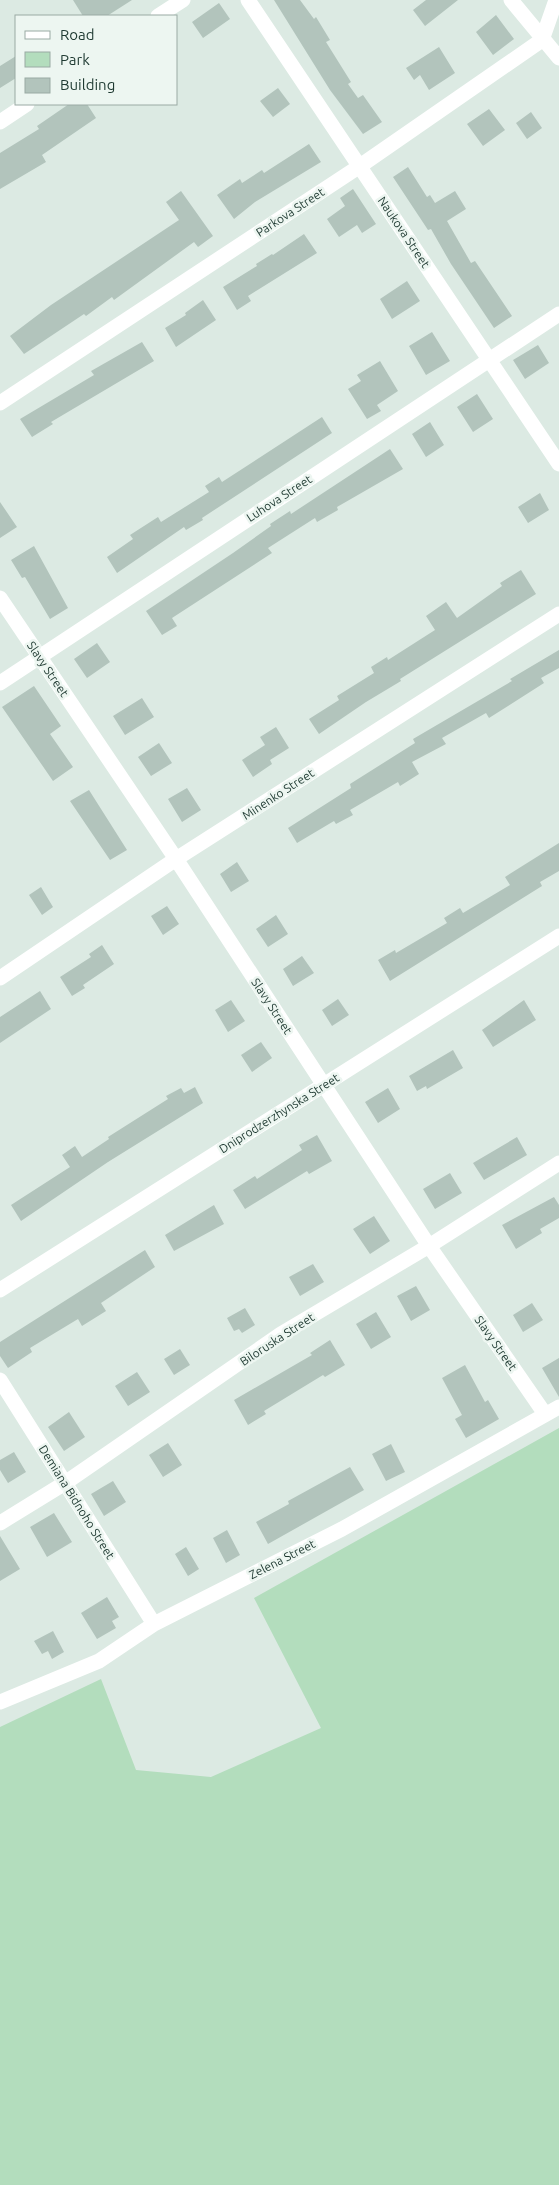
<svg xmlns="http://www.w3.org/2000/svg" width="559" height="2185" font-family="Ubuntu,sans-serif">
  <rect width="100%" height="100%" fill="#dceae3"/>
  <path fill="#b3ddbd" d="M 559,1428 L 559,2185 L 0,2185 L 0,1727 L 101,1679 L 136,1770 L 211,1777 L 321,1728 L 254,1598 Z"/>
  <path fill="#b2c4bc" d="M 73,0 L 132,0 L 107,16 L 83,16 Z
    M 274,0 L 300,0 L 314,19 L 316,17 L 330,40 L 326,42 L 351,82 L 348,84 L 358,98 L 363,95 L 382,122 L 363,134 L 330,90 Z
    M 426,0 L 458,0 L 425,26 L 413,10 Z
    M 219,3 L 230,19 L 203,38 L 192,22 Z
    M 496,15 L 514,39 L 493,55 L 476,32 Z
    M 439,47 L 455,73 L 429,90 L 420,75 L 414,80 L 406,68 Z
    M 16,56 L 16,78 L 0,88 L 0,66 Z
    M 278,88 L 290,104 L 273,117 L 260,101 Z
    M 69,104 L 87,104 L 96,118 L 42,155 L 46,162 L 0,189 L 0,153 L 39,129 L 37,126 Z
    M 489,109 L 505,130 L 483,146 L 467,124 Z
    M 531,112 L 542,128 L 527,139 L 516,123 Z
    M 309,144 L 321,162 L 255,202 L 234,219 L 217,195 L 240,179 L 242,183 L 262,170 L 264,173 Z
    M 408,167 L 427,197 L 430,195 L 435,203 L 455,191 L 466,209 L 447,221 L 471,263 L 475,261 L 512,316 L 494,328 L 451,264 L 431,229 L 428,230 L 393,177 Z
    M 353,189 L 376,224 L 362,233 L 357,225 L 339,237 L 327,219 L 345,206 L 340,198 Z
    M 181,191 L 213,236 L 198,247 L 194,242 L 114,300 L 112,297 L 86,316 L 84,314 L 24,354 L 10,336 L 51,305 L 179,220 L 166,202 Z
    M 304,234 L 317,253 L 248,296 L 251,301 L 237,310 L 223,287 L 257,266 L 256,264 L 272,254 L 273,255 Z
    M 407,281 L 420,301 L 392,319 L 380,299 Z
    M 203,300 L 216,320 L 176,347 L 165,328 L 186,315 L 185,313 Z
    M 432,332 L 450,361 L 426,375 L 409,346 Z
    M 142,342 L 154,361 L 51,422 L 53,424 L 32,437 L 20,419 L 94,375 L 91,371 Z
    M 538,345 L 549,363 L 525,379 L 513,360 Z
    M 380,361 L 398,391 L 377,405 L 381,411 L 367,419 L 348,389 L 361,381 L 357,375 Z
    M 477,394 L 493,419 L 473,432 L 457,407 Z
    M 322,417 L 332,433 L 202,518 L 203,520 L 186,530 L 184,527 L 117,573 L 107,557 L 133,539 L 130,535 L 158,517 L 161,522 L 209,492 L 205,486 L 219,477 L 222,482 Z
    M 430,422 L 444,445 L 426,457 L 412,434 Z
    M 390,449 L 403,469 L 337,507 L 338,510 L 317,522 L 315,518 L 268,548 L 272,553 L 172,618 L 177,626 L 162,635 L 146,611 L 233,553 L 271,526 L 270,524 L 290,511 L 291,514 Z
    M 540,493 L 549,510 L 528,523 L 518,507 Z
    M 0,502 L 17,527 L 0,538 Z
    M 34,546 L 68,608 L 50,619 L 25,577 L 22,578 L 11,560 Z
    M 521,570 L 536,594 L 400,679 L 401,681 L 366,702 L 319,734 L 309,719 L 339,700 L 337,696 L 374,673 L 371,667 L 387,657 L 388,660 L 435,630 L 426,616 L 446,602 L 457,618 L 502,586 L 500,583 Z
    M 97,643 L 110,662 L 87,678 L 74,659 Z
    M 559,650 L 559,668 L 541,678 L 544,683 L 489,718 L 486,713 L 442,738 L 446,744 L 412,762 L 419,774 L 400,786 L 398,782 L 350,810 L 353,815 L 336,824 L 334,821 L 297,843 L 288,828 L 351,788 L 350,784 L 415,743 L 413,739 L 512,681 L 510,679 Z
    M 34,686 L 61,726 L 50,734 L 73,767 L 53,781 L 2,707 Z
    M 142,698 L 154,717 L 125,735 L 113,716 Z
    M 276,727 L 289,748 L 270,760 L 272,764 L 253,777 L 242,760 L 265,745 L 260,737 Z
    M 159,743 L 172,763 L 151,776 L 138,757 Z
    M 187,788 L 201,810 L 182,822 L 168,799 Z
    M 89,790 L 127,850 L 110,860 L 70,801 Z
    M 559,843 L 559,871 L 540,882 L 542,886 L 390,981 L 378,960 L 395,950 L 396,953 L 447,923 L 444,918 L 460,908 L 463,913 L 510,885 L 505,877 Z
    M 237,862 L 249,881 L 231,892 L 220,874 Z
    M 41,887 L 53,907 L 42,915 L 29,895 Z
    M 167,906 L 179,924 L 163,935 L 151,916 Z
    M 276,915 L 288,934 L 268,947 L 256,929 Z
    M 102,945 L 114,964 L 83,985 L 85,988 L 72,996 L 60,977 L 91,957 L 89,954 Z
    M 302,956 L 314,973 L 293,986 L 283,969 Z
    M 40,991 L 51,1009 L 0,1043 L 0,1017 Z
    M 338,999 L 349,1015 L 332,1026 L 322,1010 Z
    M 231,1000 L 245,1021 L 228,1032 L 215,1010 Z
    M 524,1000 L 536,1020 L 493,1047 L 482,1030 Z
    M 261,1042 L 272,1058 L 252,1072 L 241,1055 Z
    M 453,1050 L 463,1068 L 427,1089 L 426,1086 L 417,1091 L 409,1076 Z
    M 195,1087 L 203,1103 L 108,1162 L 21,1221 L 11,1205 L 70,1167 L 62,1155 L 75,1146 L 82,1157 L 109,1139 L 108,1137 L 168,1099 L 166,1096 L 181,1088 L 184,1093 Z
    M 388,1088 L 400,1109 L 378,1123 L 365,1102 Z
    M 317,1135 L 332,1161 L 309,1174 L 307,1171 L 245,1209 L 233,1190 L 255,1176 L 257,1179 L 302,1150 L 299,1145 Z
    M 517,1137 L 527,1155 L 484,1180 L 473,1163 Z
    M 450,1173 L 462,1193 L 435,1209 L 423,1189 Z
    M 554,1197 L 559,1205 L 559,1218 L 540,1229 L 542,1233 L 516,1249 L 502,1225 Z
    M 214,1205 L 224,1224 L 174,1251 L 165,1235 Z
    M 374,1216 L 390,1241 L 370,1254 L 353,1229 Z
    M 145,1250 L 155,1267 L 101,1303 L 106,1311 L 82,1326 L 78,1319 L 30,1348 L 32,1352 L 8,1368 L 0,1356 L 0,1342 Z
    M 313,1264 L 324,1282 L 300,1296 L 289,1277 Z
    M 416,1286 L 430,1310 L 411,1321 L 397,1296 Z
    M 532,1303 L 543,1320 L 523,1332 L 513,1315 Z
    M 245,1308 L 255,1325 L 242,1333 L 239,1329 L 234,1331 L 227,1318 Z
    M 376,1312 L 391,1337 L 371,1349 L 356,1324 Z
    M 330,1340 L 345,1365 L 325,1377 L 323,1375 L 264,1411 L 266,1414 L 248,1425 L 234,1400 L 312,1355 L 310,1353 Z
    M 180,1349 L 190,1365 L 174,1375 L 164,1359 Z
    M 559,1358 L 559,1397 L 542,1368 Z
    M 465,1365 L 485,1402 L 488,1400 L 499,1419 L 466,1438 L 455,1419 L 462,1415 L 442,1378 Z
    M 137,1372 L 150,1392 L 128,1406 L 115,1386 Z
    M 69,1412 L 85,1437 L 64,1451 L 48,1427 Z
    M 168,1443 L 182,1465 L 163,1477 L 149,1455 Z
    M 391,1444 L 405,1472 L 386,1481 L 372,1454 Z
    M 14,1452 L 26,1472 L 8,1483 L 0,1470 L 0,1460 Z
    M 350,1467 L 364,1490 L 268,1544 L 256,1522 L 289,1504 L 288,1501 Z
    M 113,1481 L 126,1502 L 104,1516 L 91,1494 Z
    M 54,1513 L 72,1542 L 47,1557 L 30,1527 Z
    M 227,1530 L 240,1555 L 226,1563 L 213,1538 Z
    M 0,1536 L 20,1569 L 0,1581 Z
    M 186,1547 L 199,1569 L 188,1576 L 175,1554 Z
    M 107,1597 L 119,1617 L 112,1621 L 116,1628 L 97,1639 L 81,1613 Z
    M 53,1631 L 64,1652 L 52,1659 L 48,1651 L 42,1654 L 34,1641 Z"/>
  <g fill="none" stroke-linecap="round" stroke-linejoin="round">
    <path stroke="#fff" stroke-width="15" d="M 248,0 L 559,464
      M 511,0 L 559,58
      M 158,16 L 183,0
      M 0,122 L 27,104
      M 0,403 L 360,166 L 542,40 L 556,0
      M 0,598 L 176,859 L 429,1246 L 545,1414
      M 0,683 L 559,314
      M 0,978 L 176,859 L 559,614
      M 0,1290 L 559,936
      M 0,1380 L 154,1624
      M 0,1523 L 65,1483 L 281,1334 L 429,1246 L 559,1163
      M 0,1702 L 99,1661 L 154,1624 L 342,1529 L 559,1407"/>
  </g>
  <g text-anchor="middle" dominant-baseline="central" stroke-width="5" stroke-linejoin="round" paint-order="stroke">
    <g font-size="12" fill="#1e3931" stroke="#edf6f1">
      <text transform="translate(290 212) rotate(-33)">Parkova Street</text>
      <text transform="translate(404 232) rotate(56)">Naukova Street</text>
      <text transform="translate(279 498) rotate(-33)">Luhova Street</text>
      <text transform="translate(48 669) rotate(56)">Slavy Street</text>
      <text transform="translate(278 794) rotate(-33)">Minenko Street</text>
      <text transform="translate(272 1006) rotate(57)">Slavy Street</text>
      <text transform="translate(279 1113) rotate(-32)">Dniprodzerzhynska Street</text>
      <text transform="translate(277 1339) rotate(-33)">Biloruska Street</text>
      <text transform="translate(496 1343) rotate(55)">Slavy Street</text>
      <text transform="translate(77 1502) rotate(58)">Demiana Bidnoho Street</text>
      <text transform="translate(282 1559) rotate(-27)">Zelena Street</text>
    </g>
  </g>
  <rect x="15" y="15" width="162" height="90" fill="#edf6f1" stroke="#9aaaa4"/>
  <rect x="25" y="31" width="25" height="8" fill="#ffffff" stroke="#9aaaa4"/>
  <text x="60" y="40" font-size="15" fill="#1e3931">Road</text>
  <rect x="25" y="52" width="25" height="15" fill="#b3ddbd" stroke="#9aaaa4"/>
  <text x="60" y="65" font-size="15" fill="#1e3931">Park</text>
  <rect x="25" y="78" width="25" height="15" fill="#b2c4bc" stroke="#9aaaa4"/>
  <text x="60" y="90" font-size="15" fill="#1e3931">Building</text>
</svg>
